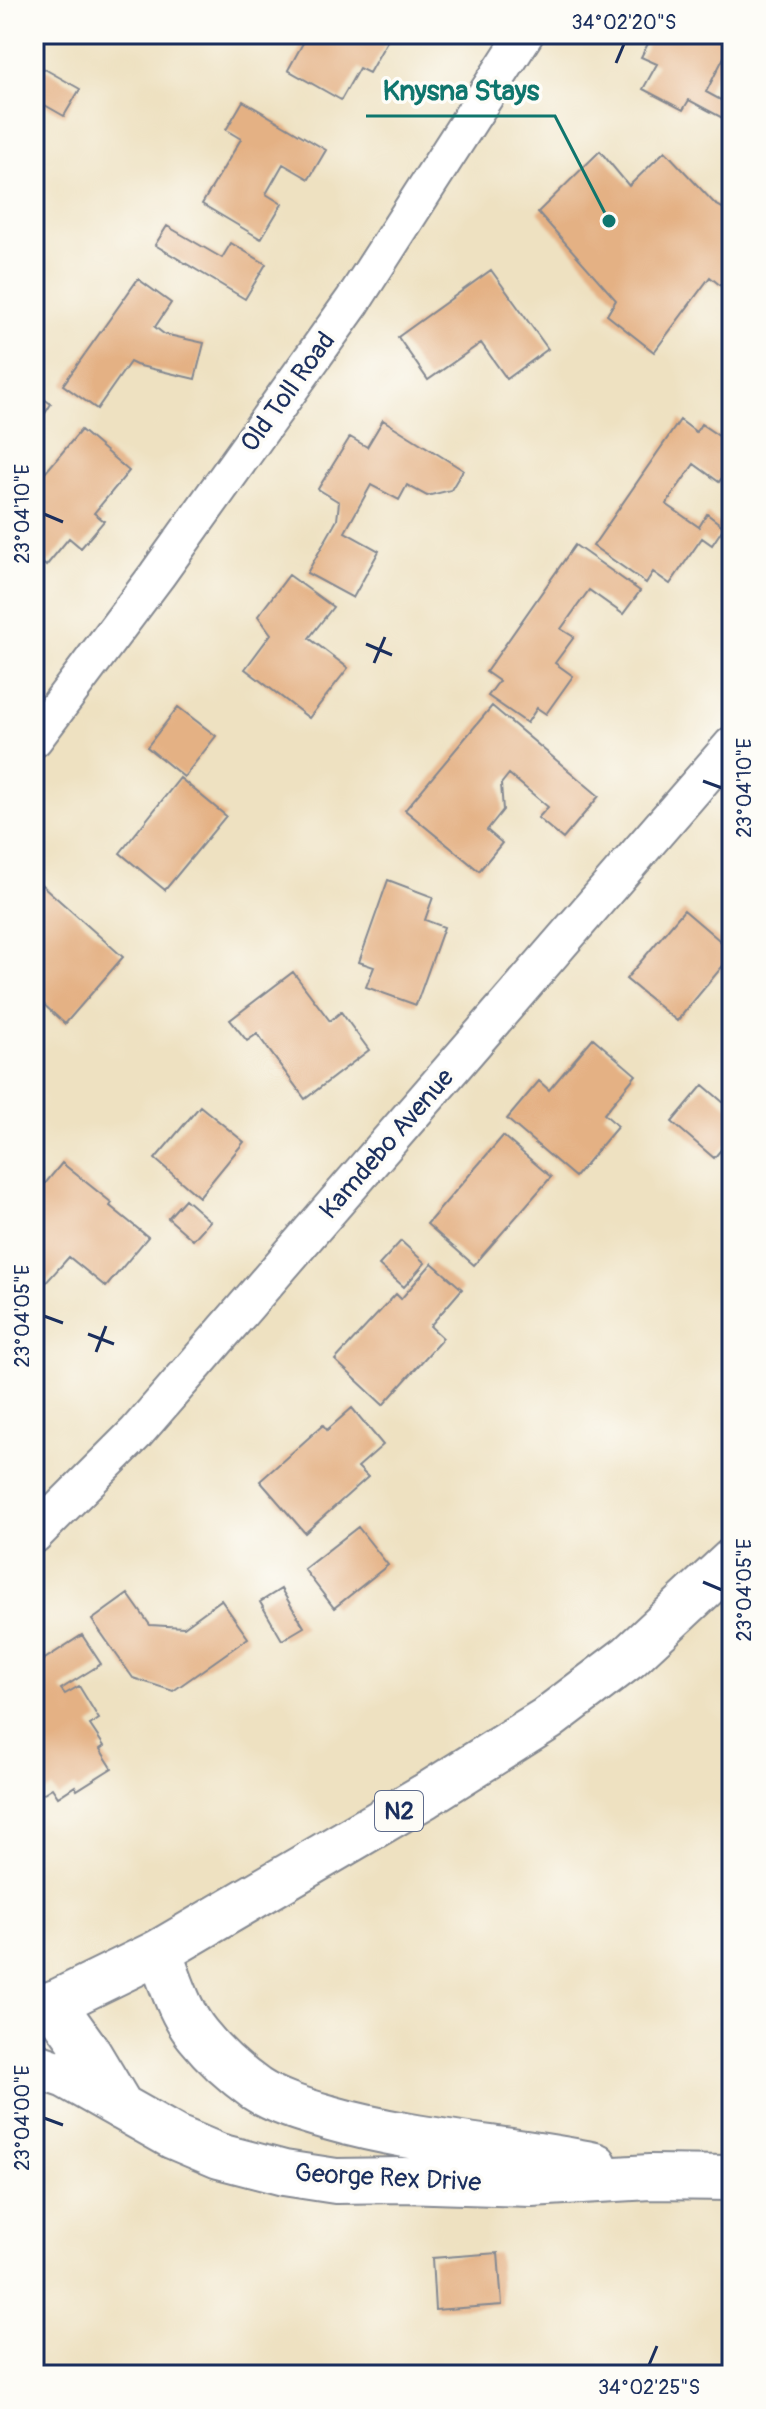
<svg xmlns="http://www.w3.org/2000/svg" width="766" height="2409" font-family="Pangolin,sans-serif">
  <rect width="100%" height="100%" fill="#fdfcf7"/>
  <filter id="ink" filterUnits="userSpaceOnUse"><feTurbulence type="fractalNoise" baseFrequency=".0125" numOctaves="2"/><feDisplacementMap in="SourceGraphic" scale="16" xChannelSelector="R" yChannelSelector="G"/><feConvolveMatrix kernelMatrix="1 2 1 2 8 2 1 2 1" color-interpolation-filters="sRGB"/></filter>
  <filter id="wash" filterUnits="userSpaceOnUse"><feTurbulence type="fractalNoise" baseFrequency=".006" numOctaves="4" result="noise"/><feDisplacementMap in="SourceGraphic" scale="32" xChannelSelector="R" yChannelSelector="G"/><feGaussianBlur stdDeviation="1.8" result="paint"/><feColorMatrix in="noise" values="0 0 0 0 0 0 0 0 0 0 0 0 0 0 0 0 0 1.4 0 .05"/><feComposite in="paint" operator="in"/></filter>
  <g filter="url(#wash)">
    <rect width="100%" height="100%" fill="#eee1c1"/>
    <g id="blocks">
      <path fill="#e4b184" d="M 308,34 L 391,34 L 369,73 L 359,68 L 341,100 L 288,70 Z
        M 653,34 L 732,34 L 732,58 L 724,57 L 706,92 L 732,106 L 732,123 L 689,100 L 683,110 L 643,89 L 657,64 L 641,57 Z
        M 34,63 L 80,89 L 64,116 L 43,104 L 34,120 Z
        M 243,101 L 326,150 L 309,179 L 283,164 L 266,194 L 282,204 L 261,239 L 202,204 L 241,139 L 226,130 Z
        M 600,151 L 629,186 L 665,151 L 715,204 L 726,210 L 732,201 L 732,267 L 721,286 L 710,277 L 654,352 L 607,315 L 616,300 L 538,212 Z
        M 167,226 L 222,258 L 231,243 L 266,264 L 245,299 L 155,245 Z
        M 491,270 L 548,349 L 507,379 L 481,343 L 428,380 L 398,337 Z
        M 138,279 L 171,303 L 155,327 L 164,334 L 204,343 L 195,379 L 136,365 L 130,362 L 97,409 L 63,385 Z
        M 34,392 L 51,404 L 40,421 L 34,417 Z
        M 383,420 L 463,470 L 451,490 L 427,496 L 407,485 L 399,500 L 371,485 L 345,532 L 379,551 L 353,598 L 307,573 L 337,520 L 339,502 L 318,489 L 350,437 L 367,447 Z
        M 680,420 L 696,432 L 701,424 L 732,445 L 732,463 L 719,482 L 694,464 L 666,504 L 699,527 L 707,514 L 724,527 L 712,545 L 702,538 L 670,584 L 653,572 L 646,583 L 593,546 Z
        M 81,430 L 129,471 L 94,513 L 104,521 L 81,548 L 69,538 L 46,566 L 34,556 L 34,486 Z
        M 575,545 L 640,591 L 623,614 L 589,590 L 561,629 L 574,637 L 555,663 L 573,676 L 546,714 L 537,708 L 527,723 L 488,696 L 499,681 L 486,672 Z
        M 289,575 L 333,607 L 309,638 L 348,668 L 309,718 L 245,669 L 271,634 L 258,616 Z
        M 492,706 L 599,796 L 563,839 L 538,818 L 548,807 L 509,774 L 501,784 L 503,810 L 487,830 L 502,843 L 479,871 L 405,810 Z
        M 178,707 L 216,736 L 184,777 L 147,747 Z
        M 180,778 L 226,816 L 165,890 L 120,853 Z
        M 34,878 L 123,957 L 65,1024 L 40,1001 L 34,1009 Z
        M 388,880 L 433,897 L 425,920 L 444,927 L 416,1005 L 366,987 L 374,967 L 359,962 Z
        M 684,910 L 732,951 L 732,955 L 677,1021 L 626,979 Z
        M 293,972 L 330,1021 L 341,1012 L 369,1050 L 305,1099 L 257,1034 L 247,1041 L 230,1020 Z
        M 593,1038 L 636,1075 L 604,1114 L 618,1126 L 575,1177 L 507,1119 L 539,1081 L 549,1090 Z
        M 703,1085 L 732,1110 L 732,1137 L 714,1158 L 672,1122 Z
        M 200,1106 L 244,1142 L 199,1197 L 155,1159 Z
        M 503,1136 L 551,1177 L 474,1265 L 427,1224 Z
        M 62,1163 L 112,1203 L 110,1206 L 148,1237 L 106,1287 L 69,1257 L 34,1296 L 34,1197 Z
        M 185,1199 L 210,1221 L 193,1240 L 168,1218 Z
        M 401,1241 L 425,1263 L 404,1287 L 379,1265 Z
        M 432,1263 L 462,1289 L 430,1326 L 443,1338 L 383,1405 L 335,1360 L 396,1294 L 401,1299 Z
        M 352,1408 L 383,1445 L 358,1467 L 368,1477 L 305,1533 L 260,1481 L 323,1425 L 327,1430 Z
        M 358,1527 L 388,1565 L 334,1608 L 304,1569 Z
        M 281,1589 L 304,1627 L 282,1640 L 260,1602 Z
        M 128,1594 L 150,1625 L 184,1627 L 221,1600 L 248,1638 L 173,1691 L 133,1678 L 92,1620 Z
        M 82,1635 L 101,1664 L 61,1689 L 65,1694 L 79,1686 L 99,1719 L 90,1725 L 104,1746 L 100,1749 L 112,1768 L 77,1790 L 75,1786 L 58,1797 L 52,1788 L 34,1799 L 34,1663 L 42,1658 L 43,1660 Z
        M 498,2253 L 502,2305 L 435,2310 L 432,2258 Z"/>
    </g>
  </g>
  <g filter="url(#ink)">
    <use href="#blocks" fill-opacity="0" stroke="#848890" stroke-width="2"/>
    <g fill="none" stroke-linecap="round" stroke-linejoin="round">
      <defs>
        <path id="street" d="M 34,739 L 157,575 L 353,301 L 525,34
          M 34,1535 L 136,1433 L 732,745"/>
        <path id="secondary" d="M 159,1952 C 170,1979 179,2012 198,2035 C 214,2055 235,2074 256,2089 C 277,2103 306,2111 330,2118 C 417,2143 507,2147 595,2165
          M 53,2003 L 88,2052 L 121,2107 L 174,2137 L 219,2156 L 284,2173 L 336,2181 L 402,2180 L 531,2184 L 650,2177 L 732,2178"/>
        <path id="highway" d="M 34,2013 L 159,1952 L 425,1796 L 547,1719 L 629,1657 L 732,1561
          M 34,2065 L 66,2076 L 121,2107"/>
      </defs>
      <use href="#street" stroke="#848890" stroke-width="40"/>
      <use href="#secondary" stroke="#848890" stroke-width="48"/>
      <use href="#highway" stroke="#848890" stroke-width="48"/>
      <use href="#street" stroke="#fff" stroke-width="36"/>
      <use href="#secondary" stroke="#fff" stroke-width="44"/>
      <use href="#highway" stroke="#fff" stroke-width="44"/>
    </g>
  </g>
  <path fill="none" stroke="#1b2f5e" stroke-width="3" d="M 616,63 L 624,44M 44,514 L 63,522M 366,644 L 392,655M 374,663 L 385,637M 703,781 L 722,788M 44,1316 L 63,1323M 88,1334 L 114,1344M 96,1352 L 106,1326M 703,1582 L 722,1590M 44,2118 L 63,2125M 649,2365 L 657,2346"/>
  <g text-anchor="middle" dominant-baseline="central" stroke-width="7" stroke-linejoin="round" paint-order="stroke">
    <rect fill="#fdfcf7" stroke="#5f6c8c" stroke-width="2" x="375" y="1791" width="48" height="40" rx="6"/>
    <g font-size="24" font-weight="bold" fill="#1b2f5e">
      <text x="399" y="1811">N2</text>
    </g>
    <g font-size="26" fill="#1b2f5e" stroke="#fdfcf7">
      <text transform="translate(288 392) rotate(-54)">Old Toll Road</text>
      <text transform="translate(387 1144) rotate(-49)">Kamdebo Avenue</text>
      <text transform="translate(388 2178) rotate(3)">George Rex Drive</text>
    </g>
  </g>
  <path fill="none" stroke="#0f766e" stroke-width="3" d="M609 221L555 116H366"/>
  <circle fill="#0f766e" stroke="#fdfcf7" stroke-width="3" cx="609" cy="221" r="8"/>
  <g font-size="28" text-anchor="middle" font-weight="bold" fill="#0f766e" stroke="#fdfcf7" stroke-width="7" stroke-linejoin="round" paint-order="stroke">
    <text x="461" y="100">Knysna Stays</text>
  </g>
  <rect width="766" height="2409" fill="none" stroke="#fdfcf7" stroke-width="88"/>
  <rect x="44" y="44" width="678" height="2321" fill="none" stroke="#1b2f5e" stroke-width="3"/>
  <g font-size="20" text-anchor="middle" fill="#1b2f5e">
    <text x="624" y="29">34°02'20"S</text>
    <text transform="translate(22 514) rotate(-90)" y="7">23°04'10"E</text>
    <text transform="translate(744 788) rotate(-90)" y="7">23°04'10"E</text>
    <text transform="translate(22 1316) rotate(-90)" y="7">23°04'05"E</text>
    <text transform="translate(744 1590) rotate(-90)" y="7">23°04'05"E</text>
    <text transform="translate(22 2118) rotate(-90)" y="7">23°04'00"E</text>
    <text x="649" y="2394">34°02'25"S</text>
  </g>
</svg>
